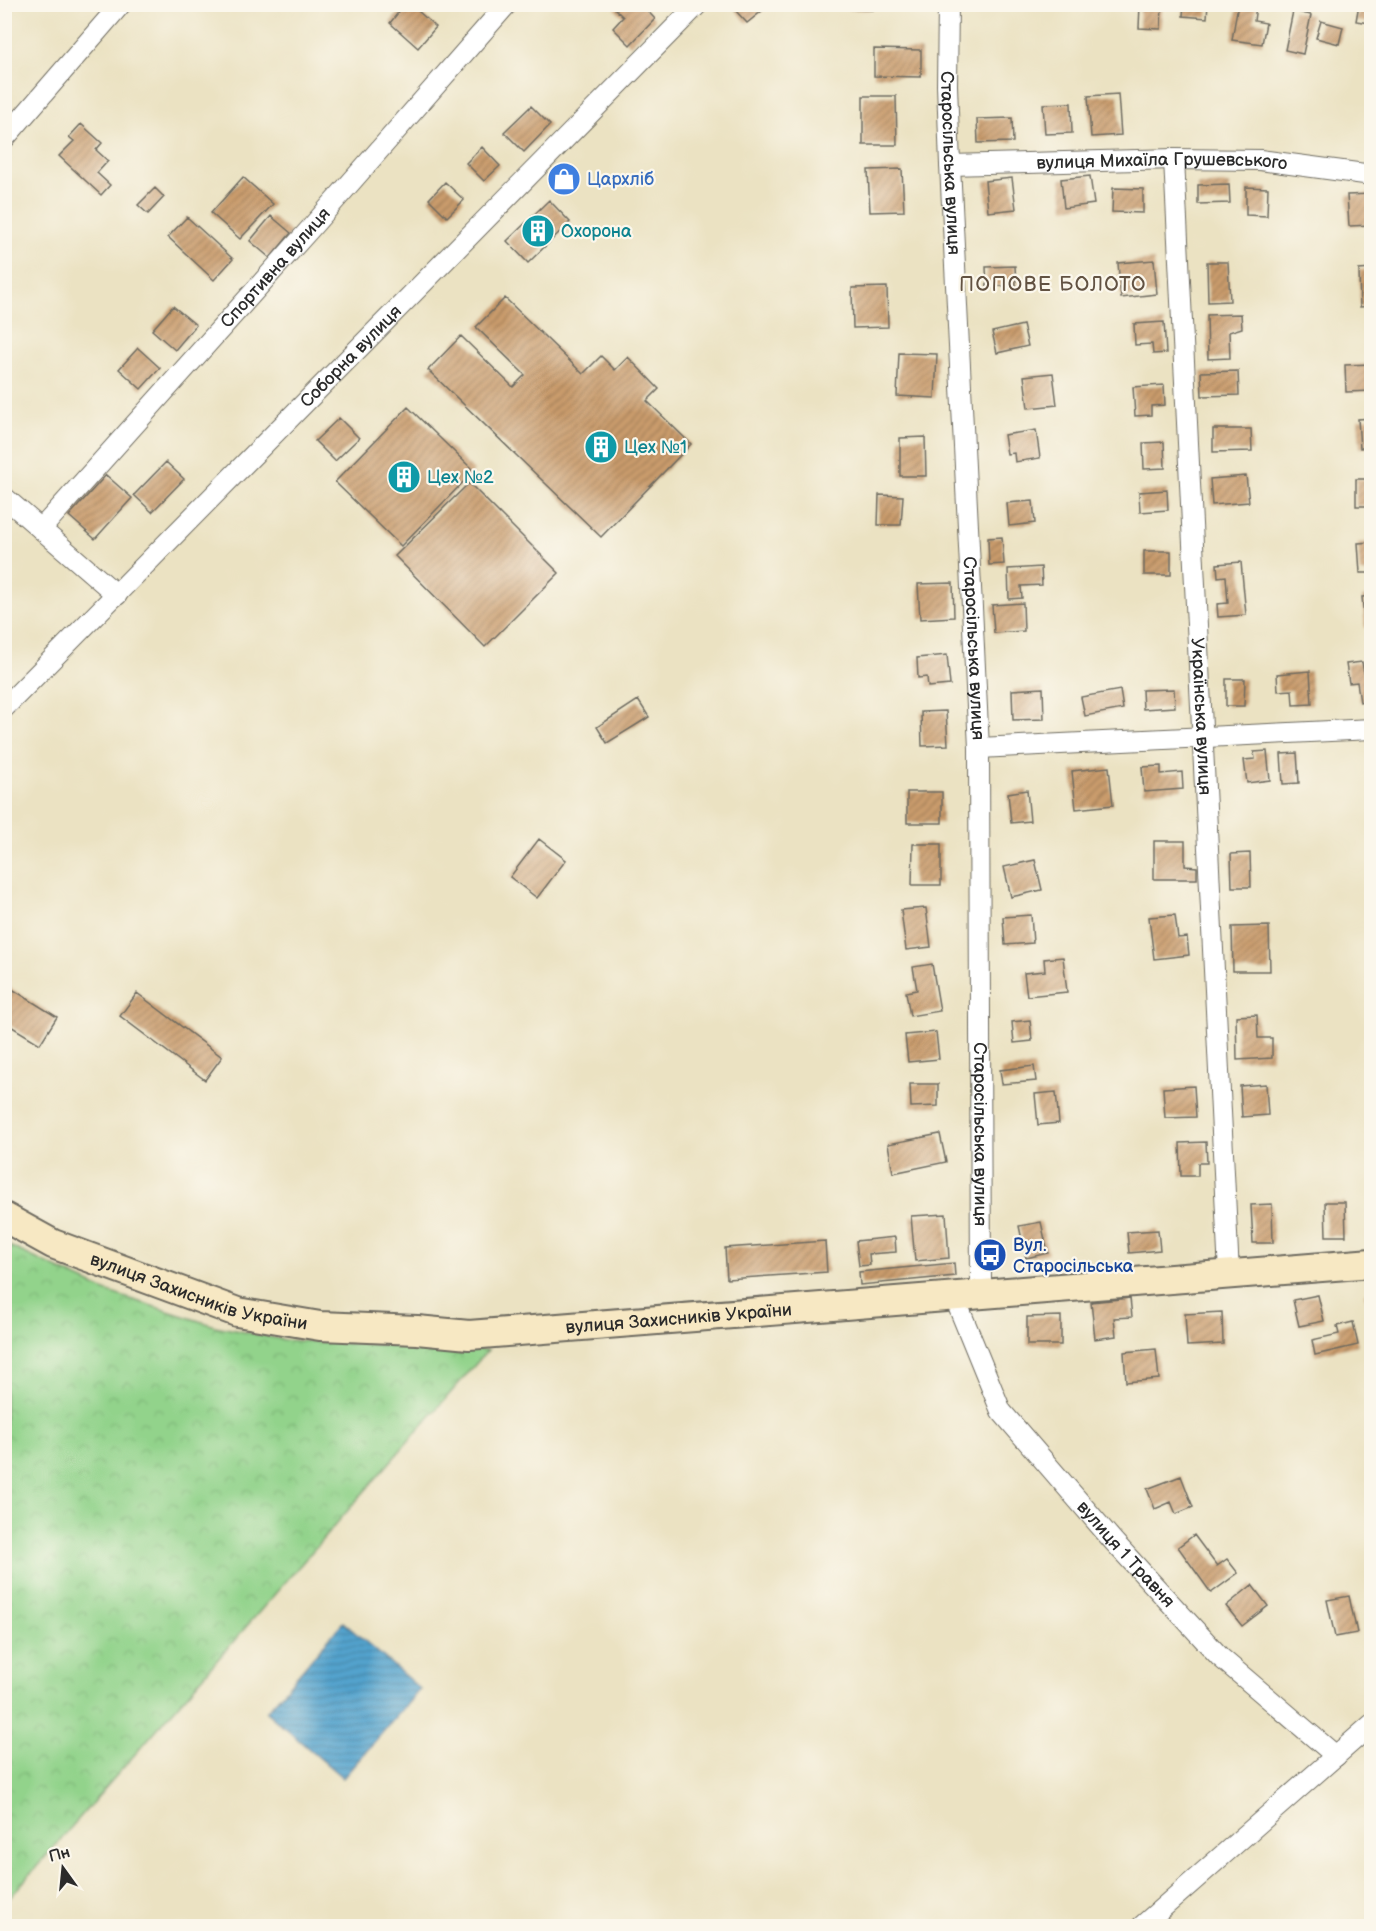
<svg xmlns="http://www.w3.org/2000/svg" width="1376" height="1931" font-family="'Balsamiq Sans',sans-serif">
  <defs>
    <pattern id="park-crowns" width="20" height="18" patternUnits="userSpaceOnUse" patternTransform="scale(1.5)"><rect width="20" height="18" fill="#92d38b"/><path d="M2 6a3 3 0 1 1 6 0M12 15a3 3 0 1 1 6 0" fill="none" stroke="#7eb578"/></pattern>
    <pattern id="water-rules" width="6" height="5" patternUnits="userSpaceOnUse" patternTransform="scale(1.5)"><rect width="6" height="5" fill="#53a3cd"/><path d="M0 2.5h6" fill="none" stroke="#4585a7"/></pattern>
    <pattern id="building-hatch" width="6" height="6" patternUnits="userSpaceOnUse" patternTransform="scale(1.5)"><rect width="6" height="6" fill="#c99b6c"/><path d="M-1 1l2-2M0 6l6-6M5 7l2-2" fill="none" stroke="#a37f59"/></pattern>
  </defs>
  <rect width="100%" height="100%" fill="#fbf7ec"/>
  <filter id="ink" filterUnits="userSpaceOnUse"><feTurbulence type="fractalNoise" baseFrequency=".0167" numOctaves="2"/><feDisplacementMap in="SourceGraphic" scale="12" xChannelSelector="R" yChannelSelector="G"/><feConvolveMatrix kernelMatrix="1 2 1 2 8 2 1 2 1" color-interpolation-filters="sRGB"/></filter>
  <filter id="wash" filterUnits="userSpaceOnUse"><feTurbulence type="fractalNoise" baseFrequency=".008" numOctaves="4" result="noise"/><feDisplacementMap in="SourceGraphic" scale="24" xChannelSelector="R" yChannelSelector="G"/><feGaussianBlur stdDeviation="1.35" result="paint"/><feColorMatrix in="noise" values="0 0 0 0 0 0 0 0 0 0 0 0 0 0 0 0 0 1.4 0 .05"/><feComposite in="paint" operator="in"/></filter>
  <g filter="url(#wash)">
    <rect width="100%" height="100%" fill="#ebe2c2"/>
    <path fill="url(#park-crowns)" stroke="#5e7f5b" stroke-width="1.5" d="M 5,1244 L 105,1291 L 215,1326 L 285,1340 L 488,1350 L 5,1903 Z"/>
    <path fill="url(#water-rules)" stroke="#3f677c" stroke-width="1.5" d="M 343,1622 L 420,1689 L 343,1778 L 266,1712 Z"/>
    <g id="blocks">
      <path fill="url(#building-hatch)" d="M 405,4 L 410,4 L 436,27 L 418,48 L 390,23 Z
        M 619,4 L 641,4 L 655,19 L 630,45 L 613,28 L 623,17 L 615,9 Z
        M 742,4 L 759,4 L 763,10 L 747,23 L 735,10 Z
        M 843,4 L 874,4 L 873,10 L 842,9 Z
        M 1184,4 L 1208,4 L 1207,18 L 1183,16 Z
        M 1238,4 L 1256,6 L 1254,21 L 1266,23 L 1262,44 L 1232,40 Z
        M 1359,4 L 1371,4 L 1369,23 L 1356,21 Z
        M 1140,5 L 1162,5 L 1161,29 L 1139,28 Z
        M 1293,11 L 1311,15 L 1303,54 L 1285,50 Z
        M 1321,21 L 1343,27 L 1339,44 L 1316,38 Z
        M 874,49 L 921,50 L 921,77 L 874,76 Z
        M 1118,94 L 1121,135 L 1091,137 L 1088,96 Z
        M 863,96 L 896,96 L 897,145 L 863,145 Z
        M 1071,103 L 1072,133 L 1045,134 L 1043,104 Z
        M 531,106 L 550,125 L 524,152 L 504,132 Z
        M 1012,118 L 1013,142 L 978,143 L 977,119 Z
        M 81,124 L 102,143 L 96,150 L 108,161 L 97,173 L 110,185 L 101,195 L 59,156 L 74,141 L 69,137 Z
        M 482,147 L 500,166 L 484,181 L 466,163 Z
        M 902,169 L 904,211 L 870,212 L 868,170 Z
        M 568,170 L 573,175 L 560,188 L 555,183 Z
        M 1090,176 L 1094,204 L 1064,208 L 1061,179 Z
        M 243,177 L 273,204 L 240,239 L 211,213 Z
        M 1012,178 L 1016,209 L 988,212 L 985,181 Z
        M 445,182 L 464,200 L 447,217 L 429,199 Z
        M 1229,184 L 1230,203 L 1198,204 L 1198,185 Z
        M 1246,187 L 1268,188 L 1267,216 L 1246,215 Z
        M 155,188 L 164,197 L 148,214 L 138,205 Z
        M 1113,188 L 1143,189 L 1143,213 L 1112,212 Z
        M 1372,194 L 1372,225 L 1349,226 L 1347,195 Z
        M 549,200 L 570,222 L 528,263 L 507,241 Z
        M 271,216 L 291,233 L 270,258 L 250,241 Z
        M 187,217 L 233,259 L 214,280 L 168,237 Z
        M 1154,260 L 1157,294 L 1121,298 L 1118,263 Z
        M 1207,262 L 1228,262 L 1230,301 L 1208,302 Z
        M 1015,266 L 1016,285 L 987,287 L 986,267 Z
        M 1372,269 L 1372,306 L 1360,307 L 1359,270 Z
        M 887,287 L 888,327 L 853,328 L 852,288 Z
        M 505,298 L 583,374 L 601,356 L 615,370 L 628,357 L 659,389 L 647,401 L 691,444 L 601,537 L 428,370 L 461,336 L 513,387 L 525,375 L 476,327 Z
        M 173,306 L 196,325 L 175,350 L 152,330 Z
        M 1241,314 L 1242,328 L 1229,332 L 1230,358 L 1208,359 L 1207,315 Z
        M 1164,322 L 1166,353 L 1153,354 L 1152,344 L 1135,345 L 1134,324 Z
        M 1023,325 L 1028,346 L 997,353 L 992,332 Z
        M 138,348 L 160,368 L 141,389 L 119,369 Z
        M 899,353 L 937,354 L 935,398 L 897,396 Z
        M 1372,364 L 1372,391 L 1346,392 L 1345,365 Z
        M 1238,371 L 1239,395 L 1202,396 L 1201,372 Z
        M 1053,373 L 1057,405 L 1028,408 L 1024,376 Z
        M 1164,385 L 1165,405 L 1151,406 L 1151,415 L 1135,416 L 1133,387 Z
        M 408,407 L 474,471 L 401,546 L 335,482 Z
        M 339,418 L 359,438 L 335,461 L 315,441 Z
        M 1372,418 L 1372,447 L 1360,448 L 1358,419 Z
        M 1213,429 L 1251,429 L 1252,451 L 1213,452 Z
        M 1036,430 L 1040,458 L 1015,462 L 1014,453 L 1007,454 L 1004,435 Z
        M 925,437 L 926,476 L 900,476 L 900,438 Z
        M 1164,442 L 1165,468 L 1144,469 L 1143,443 Z
        M 166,462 L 184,479 L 152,512 L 134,495 Z
        M 106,475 L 132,498 L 95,539 L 69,516 Z
        M 1246,476 L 1249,502 L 1212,505 L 1210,479 Z
        M 1356,479 L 1372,479 L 1372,506 L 1356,506 Z
        M 469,483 L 559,573 L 485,647 L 395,556 Z
        M 1167,490 L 1168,510 L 1140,512 L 1139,492 Z
        M 879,495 L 903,496 L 901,525 L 878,525 Z
        M 1033,501 L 1035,523 L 1009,526 L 1007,503 Z
        M 1002,537 L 1004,564 L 989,565 L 988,538 Z
        M 1372,542 L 1372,573 L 1360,573 L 1358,543 Z
        M 1144,551 L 1171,551 L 1171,575 L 1144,575 Z
        M 1241,562 L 1246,615 L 1218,617 L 1217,604 L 1228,603 L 1226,576 L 1218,577 L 1217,564 Z
        M 1041,567 L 1042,585 L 1021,586 L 1022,598 L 1009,599 L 1008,569 Z
        M 953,583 L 954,617 L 920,619 L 918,584 Z
        M 1372,596 L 1372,627 L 1365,628 L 1362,597 Z
        M 1023,603 L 1024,631 L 994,633 L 992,605 Z
        M 947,655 L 950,685 L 928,687 L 927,677 L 918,678 L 917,658 Z
        M 1362,662 L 1364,673 L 1372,672 L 1372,700 L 1360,702 L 1357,682 L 1349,683 L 1346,664 Z
        M 1310,671 L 1312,704 L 1293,705 L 1292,690 L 1278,691 L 1277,674 Z
        M 1226,679 L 1245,679 L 1244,706 L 1226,706 Z
        M 1043,688 L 1044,719 L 1013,720 L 1012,690 Z
        M 1174,689 L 1175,707 L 1143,709 L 1142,690 Z
        M 1120,690 L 1123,709 L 1085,716 L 1081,697 Z
        M 638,700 L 649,717 L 607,743 L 597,727 Z
        M 946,711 L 948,745 L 922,746 L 921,712 Z
        M 1267,751 L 1270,780 L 1247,783 L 1244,760 L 1255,759 L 1254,752 Z
        M 1297,753 L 1299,783 L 1283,784 L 1281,754 Z
        M 1161,766 L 1161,774 L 1182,772 L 1183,789 L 1144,792 L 1142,767 Z
        M 1109,767 L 1113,805 L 1076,809 L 1072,771 Z
        M 1027,790 L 1030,821 L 1011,823 L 1008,793 Z
        M 907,792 L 942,792 L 942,823 L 907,823 Z
        M 539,839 L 566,860 L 537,898 L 510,877 Z
        M 1154,841 L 1185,841 L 1185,866 L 1197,867 L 1197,879 L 1154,879 Z
        M 913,844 L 941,844 L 941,885 L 912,885 Z
        M 1250,853 L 1251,887 L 1232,887 L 1231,854 Z
        M 1035,860 L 1042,890 L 1011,897 L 1004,867 Z
        M 926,908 L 931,947 L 906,950 L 901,910 Z
        M 1031,915 L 1033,943 L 1005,945 L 1003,917 Z
        M 1175,915 L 1178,938 L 1187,937 L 1189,955 L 1154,959 L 1149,917 Z
        M 1269,926 L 1270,971 L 1233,971 L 1232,927 Z
        M 1063,957 L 1067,992 L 1027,996 L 1024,973 L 1045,971 L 1044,959 Z
        M 932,964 L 940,1011 L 910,1016 L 906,992 L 917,990 L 913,967 Z
        M 4,984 L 57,1017 L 40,1044 L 4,1022 Z
        M 137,993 L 222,1057 L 205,1080 L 120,1016 Z
        M 1257,1015 L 1258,1038 L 1272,1038 L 1272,1058 L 1237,1060 L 1236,1016 Z
        M 1030,1020 L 1032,1041 L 1014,1043 L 1012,1022 Z
        M 936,1032 L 939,1059 L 908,1062 L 905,1035 Z
        M 1034,1066 L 1036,1081 L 1002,1084 L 1000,1070 Z
        M 910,1084 L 938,1084 L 938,1106 L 911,1107 Z
        M 1266,1084 L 1268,1115 L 1242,1117 L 1240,1086 Z
        M 1194,1086 L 1196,1117 L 1165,1118 L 1163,1088 Z
        M 1056,1092 L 1059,1123 L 1038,1125 L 1035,1094 Z
        M 940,1134 L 946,1162 L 893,1173 L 888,1144 Z
        M 1206,1142 L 1207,1163 L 1198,1163 L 1198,1176 L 1181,1176 L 1180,1143 Z
        M 1325,1202 L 1345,1202 L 1346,1236 L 1326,1236 Z
        M 1272,1204 L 1273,1243 L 1253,1243 L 1251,1205 Z
        M 946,1214 L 949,1258 L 915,1261 L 911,1216 Z
        M 1041,1222 L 1048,1253 L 1026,1258 L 1019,1226 Z
        M 1158,1230 L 1160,1250 L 1129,1253 L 1127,1232 Z
        M 895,1237 L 896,1252 L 869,1254 L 870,1265 L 859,1266 L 856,1241 Z
        M 825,1241 L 827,1272 L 727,1279 L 725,1248 Z
        M 954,1263 L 955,1276 L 860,1285 L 859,1272 Z
        M 1372,1291 L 1372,1317 L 1370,1317 L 1365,1293 Z
        M 1318,1295 L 1324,1321 L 1299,1326 L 1293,1300 Z
        M 1130,1298 L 1132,1317 L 1114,1318 L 1116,1336 L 1095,1339 L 1091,1302 Z
        M 1222,1312 L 1223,1344 L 1187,1346 L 1185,1314 Z
        M 1061,1316 L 1061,1345 L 1027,1345 L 1027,1317 Z
        M 1353,1322 L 1358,1345 L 1315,1355 L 1312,1340 L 1339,1334 L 1337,1326 Z
        M 1156,1349 L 1159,1379 L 1126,1382 L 1124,1352 Z
        M 1181,1476 L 1193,1507 L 1176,1514 L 1171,1502 L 1155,1509 L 1147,1489 Z
        M 1194,1535 L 1217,1566 L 1227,1559 L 1238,1573 L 1211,1593 L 1178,1547 Z
        M 1252,1585 L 1268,1606 L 1242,1626 L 1226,1606 Z
        M 1349,1596 L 1357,1633 L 1335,1637 L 1327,1600 Z"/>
    </g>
  </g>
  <g filter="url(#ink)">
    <use href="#blocks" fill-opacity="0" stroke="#6e6b60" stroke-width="1.5"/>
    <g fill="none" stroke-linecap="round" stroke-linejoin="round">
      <defs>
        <g id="street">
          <path id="s1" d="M 948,4 L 947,85 L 950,165 L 979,748 L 981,1294 L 954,1296 L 1001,1411 L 1114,1542 L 1220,1657 L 1336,1756"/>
          <path d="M 4,139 L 121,4"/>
          <path id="s2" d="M 1174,159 L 1229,1274"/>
          <path id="s3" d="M 950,165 L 1174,159 L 1260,160 L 1372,175"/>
          <path d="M 4,497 L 117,595"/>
          <path id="s4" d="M 41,529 L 310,229 L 507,4"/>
          <path id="s5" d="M 4,708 L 698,4"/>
          <path d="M 979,748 L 1372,729"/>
          <path d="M 1142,1926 L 1372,1724"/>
        </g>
        <g id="secondary">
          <path id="s6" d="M 4,1217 L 53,1244 L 237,1312 L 320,1326 L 417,1330 L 469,1335 L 1372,1263"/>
        </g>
      </defs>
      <use href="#street" stroke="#6e6b60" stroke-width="22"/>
      <use href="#secondary" stroke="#6e6b60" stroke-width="32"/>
      <use href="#street" stroke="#fff" stroke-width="20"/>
      <use href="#secondary" stroke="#f7e8c3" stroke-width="28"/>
    </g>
  </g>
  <defs>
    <symbol id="shop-disc" viewBox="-11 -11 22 22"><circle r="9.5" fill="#3f7fe0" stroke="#fbf7ec"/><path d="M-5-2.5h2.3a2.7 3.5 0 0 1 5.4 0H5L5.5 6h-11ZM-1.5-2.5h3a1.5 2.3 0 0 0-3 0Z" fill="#fff"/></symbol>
    <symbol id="building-disc" viewBox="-11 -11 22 22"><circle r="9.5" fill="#0f9aa8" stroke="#fbf7ec"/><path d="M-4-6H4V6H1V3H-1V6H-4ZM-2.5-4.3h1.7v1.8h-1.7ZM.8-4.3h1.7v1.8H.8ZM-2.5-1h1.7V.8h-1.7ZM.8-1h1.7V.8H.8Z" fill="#fff"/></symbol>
    <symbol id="bus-disc" viewBox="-11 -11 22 22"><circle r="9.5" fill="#1a4fb4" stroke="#fbf7ec"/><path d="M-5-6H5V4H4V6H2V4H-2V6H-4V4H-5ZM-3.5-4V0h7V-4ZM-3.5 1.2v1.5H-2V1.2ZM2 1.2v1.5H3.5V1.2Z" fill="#fff"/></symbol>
  </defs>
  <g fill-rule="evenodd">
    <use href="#shop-disc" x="545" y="160" width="38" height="38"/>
    <use href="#building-disc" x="519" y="212" width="38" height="38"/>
    <use href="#building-disc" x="582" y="428" width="38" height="38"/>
    <use href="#building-disc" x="385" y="458" width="38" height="38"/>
    <use href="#bus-disc" x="971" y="1236" width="38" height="38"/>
  </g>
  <g text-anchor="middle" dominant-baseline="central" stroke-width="4.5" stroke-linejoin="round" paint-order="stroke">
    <g font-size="18" fill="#2b2b2b" stroke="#fbf7ec">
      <text stroke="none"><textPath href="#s1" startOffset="159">Старосільська вулиця</textPath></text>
      <text stroke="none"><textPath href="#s3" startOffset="212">вулиця Михаїла Грушевського</textPath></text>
      <text stroke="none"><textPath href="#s4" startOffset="351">Спортивна вулиця</textPath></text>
      <text stroke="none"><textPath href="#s5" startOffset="494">Соборна вулиця</textPath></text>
      <text stroke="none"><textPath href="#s1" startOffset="645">Старосільська вулиця</textPath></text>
      <text stroke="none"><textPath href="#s2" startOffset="558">Українська вулиця</textPath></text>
      <text stroke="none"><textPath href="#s1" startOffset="1131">Старосільська вулиця</textPath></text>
      <text stroke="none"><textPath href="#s6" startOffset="210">вулиця Захисників України</textPath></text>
      <text stroke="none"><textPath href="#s6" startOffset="696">вулиця Захисників України</textPath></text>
      <text stroke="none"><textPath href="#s1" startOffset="1632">вулиця 1 Травня</textPath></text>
    </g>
    <g font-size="18" fill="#366cbe" stroke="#fbf7ec" text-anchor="start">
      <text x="587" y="179">Цархліб</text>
    </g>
    <g font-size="18" fill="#0d838f" stroke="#fbf7ec" text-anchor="start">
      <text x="561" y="231">Охорона</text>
      <text x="624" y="447">Цех №1</text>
      <text x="427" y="477">Цех №2</text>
    </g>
    <g font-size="18" fill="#164399" stroke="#fbf7ec" text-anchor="start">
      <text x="1013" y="1245">Вул.<tspan x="1013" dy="21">Старосільська</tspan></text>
    </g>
    <g font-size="20" letter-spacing="1.5" fill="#625242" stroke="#fbf7ec">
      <text x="1053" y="285">ПОПОВЕ БОЛОТО</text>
    </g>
  </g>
  <rect width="1376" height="1931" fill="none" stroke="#fbf7ec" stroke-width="24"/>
  <g transform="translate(63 1868) rotate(345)" stroke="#fbf7ec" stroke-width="4.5" paint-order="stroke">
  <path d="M0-4.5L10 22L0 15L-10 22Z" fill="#2b2b2b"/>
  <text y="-9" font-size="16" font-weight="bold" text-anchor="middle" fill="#2b2b2b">Пн</text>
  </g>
</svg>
